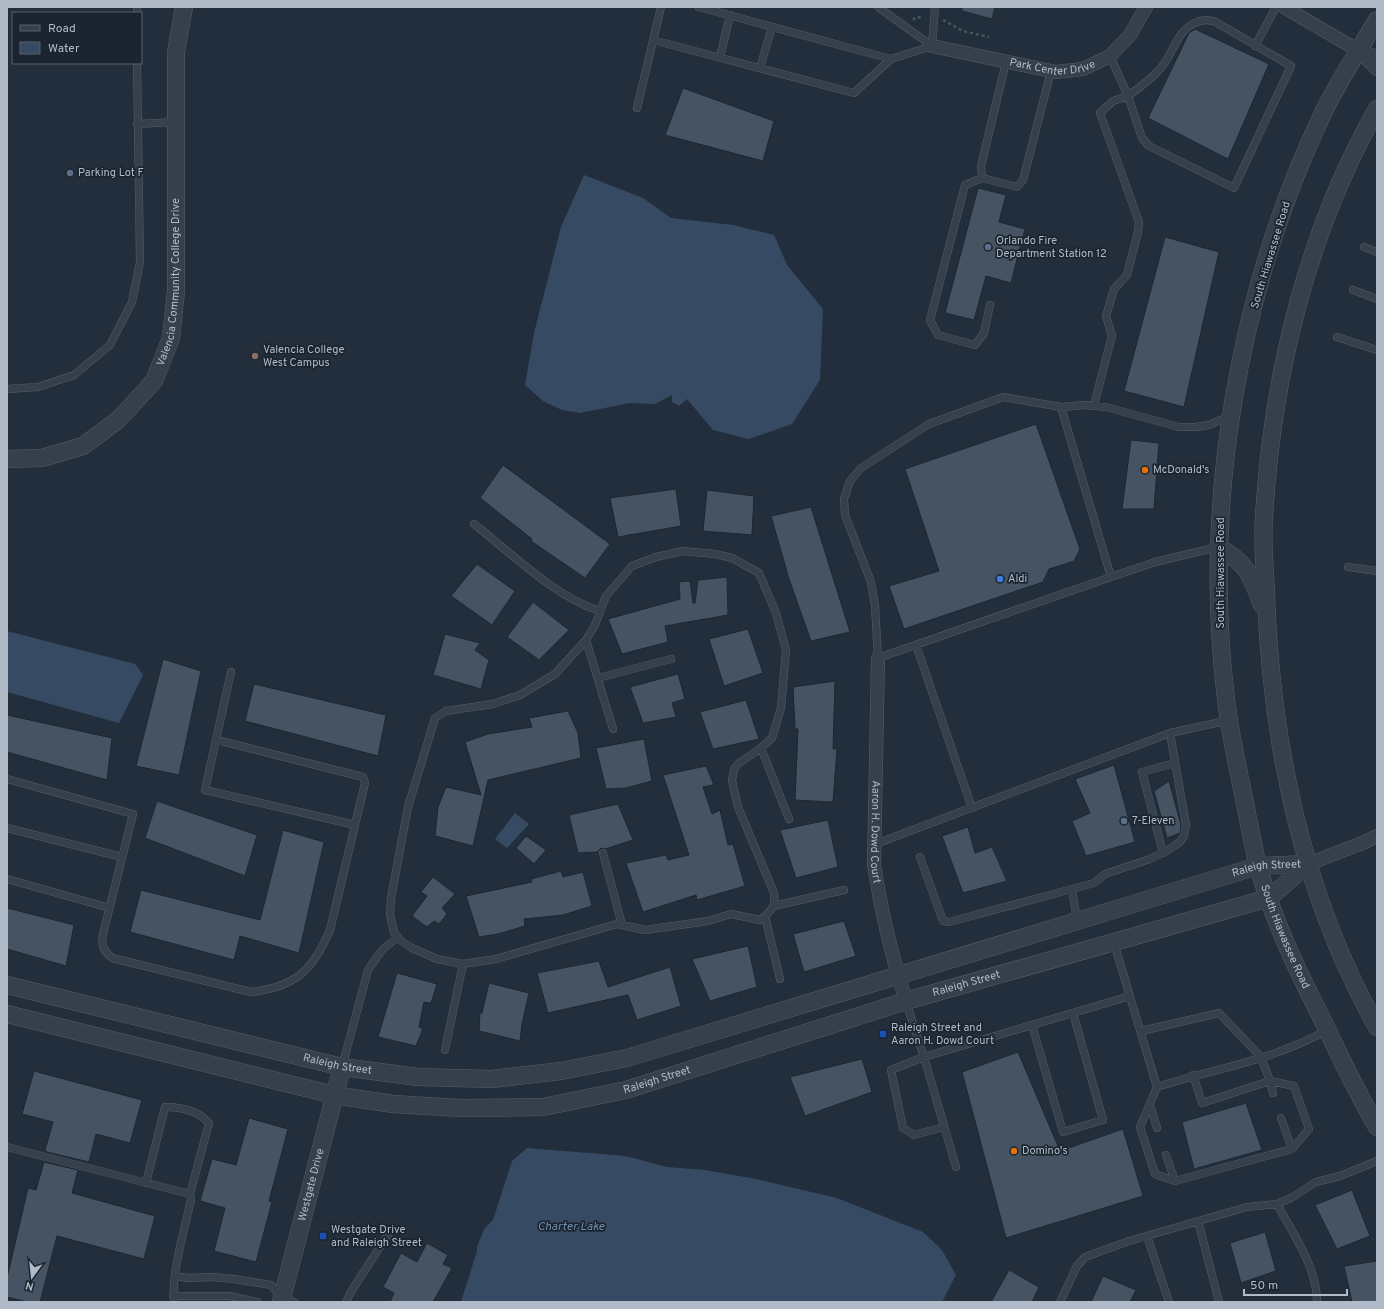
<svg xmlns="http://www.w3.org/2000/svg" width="1384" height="1309" font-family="Overpass,sans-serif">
  <rect width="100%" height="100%" fill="#222e3b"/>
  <path fill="#364b63" d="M 584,175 L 643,198 L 671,218 L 733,225 L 774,235 L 787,265 L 823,309 L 820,380 L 792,424 L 749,439 L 713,430 L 687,399 L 679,406 L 672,402 L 672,395 L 655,404 L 630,403 L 580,413 L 562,410 L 543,401 L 525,385 L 534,333 L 561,227 Z
    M 7,631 L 135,664 L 143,675 L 119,723 L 7,692 Z
    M 515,813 L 529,824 L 507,848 L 495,839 Z
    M 527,1148 L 626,1156 L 667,1167 L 705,1170 L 756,1179 L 837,1198 L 923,1232 L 942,1250 L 956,1275 L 942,1302 L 461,1302 L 477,1251 L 477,1247 L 484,1229 L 493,1220 L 512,1161 Z"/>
  <path fill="#465362" stroke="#1d2732" d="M 962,7 L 995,7 L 992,19 L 962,11 Z
    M 1195,29 L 1269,64 L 1228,159 L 1148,118 L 1189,33 Z
    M 683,88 L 774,121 L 763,161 L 665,135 Z
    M 978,188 L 1006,195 L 999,222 L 1025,229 L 1011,283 L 986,276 L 974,320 L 945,313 Z
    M 1165,237 L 1219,252 L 1184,407 L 1124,391 Z
    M 1036,424 L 1080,549 L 1074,561 L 1049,569 L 1043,582 L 904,629 L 889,586 L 939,571 L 905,469 Z
    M 1131,440 L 1159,443 L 1154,509 L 1122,509 Z
    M 503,465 L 610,544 L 585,578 L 531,541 L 532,539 L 480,498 Z
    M 676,489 L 681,526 L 618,537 L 610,498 Z
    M 707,490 L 754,496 L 752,535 L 703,531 Z
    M 811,507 L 850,632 L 811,641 L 789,579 L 771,516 Z
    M 477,564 L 515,591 L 492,625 L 451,596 Z
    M 727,577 L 728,615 L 665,626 L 668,642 L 622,654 L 608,619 L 680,599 L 679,582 L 690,581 L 693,603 L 695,603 L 698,580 Z
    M 533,602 L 569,630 L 539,660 L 507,637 Z
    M 748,629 L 763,673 L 724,686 L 709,639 Z
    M 445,634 L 480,643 L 475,650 L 489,660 L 481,689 L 433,675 Z
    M 163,659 L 201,671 L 179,775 L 136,766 Z
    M 678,674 L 685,699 L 672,703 L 676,717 L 643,723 L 630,687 Z
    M 835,681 L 833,749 L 837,749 L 833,802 L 795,800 L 798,729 L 795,729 L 793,687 Z
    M 254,684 L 386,715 L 378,756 L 245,721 Z
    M 746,700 L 759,739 L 713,749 L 700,712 Z
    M 568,711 L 578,733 L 581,758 L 488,780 L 473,846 L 435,836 L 438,807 L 446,787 L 481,795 L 465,742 L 488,734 L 532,727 L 529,718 Z
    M 7,715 L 112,738 L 107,780 L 7,752 Z
    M 644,739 L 652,781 L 626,788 L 606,789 L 596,748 Z
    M 1114,765 L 1135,842 L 1086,856 L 1072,821 L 1090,813 L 1075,779 Z
    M 706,766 L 714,785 L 703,787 L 712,814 L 720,810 L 728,845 L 733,844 L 745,886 L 697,900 L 696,895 L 643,912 L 626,863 L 666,855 L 668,860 L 689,855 L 663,775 Z
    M 1169,781 L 1181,825 L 1180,833 L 1167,838 L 1154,791 Z
    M 157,801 L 257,835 L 245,876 L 145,838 Z
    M 618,804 L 633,840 L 605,849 L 601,848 L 597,852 L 578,853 L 569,815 Z
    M 828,820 L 838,867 L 796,878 L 780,830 Z
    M 968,827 L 975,853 L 992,847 L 1007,881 L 963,893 L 942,836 Z
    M 283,830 L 324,842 L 299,953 L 240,936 L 234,960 L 130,932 L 141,890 L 260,920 Z
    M 526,836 L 546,850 L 534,864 L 516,848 Z
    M 561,871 L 563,877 L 583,872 L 592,906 L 563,915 L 524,919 L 525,926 L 498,934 L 479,937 L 466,896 L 532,882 L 531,879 Z
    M 433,877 L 455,894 L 442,908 L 447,914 L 439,924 L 434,921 L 427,927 L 412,916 L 427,896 L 421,892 Z
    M 7,908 L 74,925 L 66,966 L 7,949 Z
    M 844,921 L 856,956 L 804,972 L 793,934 Z
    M 748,946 L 757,987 L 710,1001 L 692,959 Z
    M 599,961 L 608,987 L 670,967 L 681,1006 L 637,1020 L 628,995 L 548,1013 L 537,973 Z
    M 397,973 L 437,984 L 431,1003 L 424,1002 L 419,1027 L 423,1029 L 416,1046 L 378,1037 Z
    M 489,983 L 529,993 L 522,1024 L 520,1041 L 479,1031 L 480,1013 L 482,1013 Z
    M 1018,1052 L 1060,1151 L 1123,1129 L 1143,1196 L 1006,1238 L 962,1072 Z
    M 862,1059 L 872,1092 L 805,1116 L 790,1077 Z
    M 34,1071 L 142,1100 L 130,1143 L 96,1134 L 89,1162 L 47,1152 L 45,1150 L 53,1122 L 22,1114 Z
    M 1246,1103 L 1262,1150 L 1194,1169 L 1182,1122 Z
    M 249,1118 L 288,1129 L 269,1201 L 272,1202 L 256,1262 L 214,1251 L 225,1208 L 200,1201 L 212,1159 L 236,1165 Z
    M 44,1162 L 78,1170 L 72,1193 L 155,1216 L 144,1259 L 57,1236 L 40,1302 L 27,1302 L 7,1297 L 7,1278 L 28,1188 L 36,1190 Z
    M 1352,1190 L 1370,1236 L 1337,1249 L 1315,1205 Z
    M 1265,1232 L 1276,1271 L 1241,1283 L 1230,1243 Z
    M 427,1243 L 448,1255 L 443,1264 L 452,1268 L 433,1302 L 390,1302 L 394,1293 L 383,1287 L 401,1253 L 417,1262 Z
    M 1377,1261 L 1377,1302 L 1352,1302 L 1344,1266 Z
    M 1009,1270 L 1039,1287 L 1032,1302 L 991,1302 Z
    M 1103,1276 L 1136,1290 L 1130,1302 L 1091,1302 Z"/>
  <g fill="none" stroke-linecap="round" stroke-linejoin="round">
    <defs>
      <path id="service" d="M 137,7 L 137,13
        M 699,7 L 891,59 L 932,46
        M 878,7 L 932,46
        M 1205,20 L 1214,21 L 1291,66 L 1234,188 L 1149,146 L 1142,138 L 1128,96 C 1139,88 1150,80 1159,70 C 1177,51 1175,25 1205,20 Z
        M 653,40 L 854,93 L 891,59
        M 932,46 L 935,7
        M 1255,46 L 1276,7
        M 720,57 L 730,15
        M 1006,62 L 981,166 L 982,178 L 1017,187 L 1023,180 L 1051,71
        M 760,68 L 772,27
        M 637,108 L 661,7
        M 137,124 L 176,122
        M 982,178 L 965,185 L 930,320 L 938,335 L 975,345 L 984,333 L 990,305
        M 1364,247 L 1377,252
        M 1353,290 L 1377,299
        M 1337,337 L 1377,350
        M 7,389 L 38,387 L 74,375 L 110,345 L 132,302 L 140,262 L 137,63
        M 1094,405 L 1112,336 L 1106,316 L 1114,289 L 1127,275 L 1138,232 L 1139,222 L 1100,113 L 1113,101 L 1128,96 L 1110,56
        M 1061,407 L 1111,577 L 1155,562 L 1218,547
        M 474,524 C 511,553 555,597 600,611
        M 683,551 L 715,554 L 732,558 L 759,573 L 776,613 L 786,650 L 781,708 L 772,738 L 761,748 L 739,763 L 734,769 L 732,781 L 738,807 L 774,893 C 776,908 771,911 760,920 L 731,914 L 708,921 L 645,930 L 617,924 L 496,959 L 463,964 L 437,959 L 412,948 L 401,941 L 394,932 L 390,915 L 391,898 L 408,807 L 435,718 L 446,711 L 493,704 L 520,695 L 555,674 L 586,640 L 595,625 L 606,596 L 632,566 L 656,557 Z
        M 1348,567 L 1377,571
        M 1111,577 L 878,658 L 875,606 L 871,582 L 845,515 L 844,499 L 850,481 L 861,468 L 929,424 L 1003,397 L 1061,407 L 1085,405 L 1106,407 L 1179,427 L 1196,427 L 1209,425 L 1230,416
        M 586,640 L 613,729
        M 916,645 L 972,808
        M 231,672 L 205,790 L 355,825
        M 598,678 L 671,659
        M 761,748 L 789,819
        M 7,779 L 133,814 L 103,934 C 101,946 103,950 112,958 L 251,992 C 296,987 313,970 330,930 L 365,783 L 363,777 L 217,740
        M 7,828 L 122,857
        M 873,845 L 1170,733 L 1230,720
        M 603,853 L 622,925
        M 1163,853 L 1142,772 L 1175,763
        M 920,857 L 943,921 L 949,922 L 1072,889
        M 7,879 L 110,908
        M 774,906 L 844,890
        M 765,916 L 780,979
        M 1077,921 L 1072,889 L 1094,883 L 1105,874 L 1150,859 L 1168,850 L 1180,842 L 1184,836 L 1186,825 L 1170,733
        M 1114,943 L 1157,1087 C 1203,1072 1252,1064 1296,1045 C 1307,1041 1317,1035 1327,1030
        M 906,1002 L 924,1057 L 1130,996
        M 1032,1025 L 1063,1132 L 1103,1120 L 1073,1013
        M 1141,1031 L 1219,1013 L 1261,1057 L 1270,1081 L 1294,1086 L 1309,1129 L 1292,1149 L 1175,1181 L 1155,1174 L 1140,1127 L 1157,1087
        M 445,1050 L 463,964
        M 342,1067 L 368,970 L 382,950 L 398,937
        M 1193,1075 L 1202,1103 L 1270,1081 L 1273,1093
        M 1150,1105 L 1157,1128
        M 1281,1118 L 1292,1149
        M 944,1127 L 914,1135 L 903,1128 L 891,1070 L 924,1057 L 956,1167
        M 7,1147 L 190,1194 L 191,1200 C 186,1222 169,1283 175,1302
        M 1166,1155 L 1175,1181
        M 146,1183 L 165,1107 C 181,1107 198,1111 209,1123 L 190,1194
        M 1277,1204 C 1293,1234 1317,1267 1317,1302
        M 1198,1221 L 1219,1302
        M 1147,1236 L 1169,1302
        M 175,1276 L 188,1278 L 212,1277 L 234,1279 L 271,1285 L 282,1298 L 294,1302
        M 173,1296 L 230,1296 L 257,1302
        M 346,1302 L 352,1290 L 389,1233
        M 1060,1302 L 1077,1266 L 1085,1257 L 1129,1241 L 1247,1207 L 1277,1204 L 1291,1198 L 1316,1182 L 1340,1176 L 1377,1161"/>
      <g id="minor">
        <path d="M 1284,7 L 1359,51 L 1377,57"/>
        <path id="s1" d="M 932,46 L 1056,72 L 1083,69 L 1110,56 L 1130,35 L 1146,7"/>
        <path d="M 1362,54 L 1377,69"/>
        <path id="s2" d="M 878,658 L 874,865 C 881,911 892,957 906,1001"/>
        <path d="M 1308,864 L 1365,842 L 1377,836"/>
      </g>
      <g id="tertiary">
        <path id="s3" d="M 1377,20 C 1359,50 1339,80 1324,111 C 1238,290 1202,503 1226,699 C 1230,734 1238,769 1245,803 C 1249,824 1253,845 1258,866 C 1273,919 1296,968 1321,1017 C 1339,1054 1356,1091 1377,1127"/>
        <path d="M 1377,109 C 1307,232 1272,377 1264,517 C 1262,543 1265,569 1266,594 C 1271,744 1303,896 1377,1027"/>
        <path id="s4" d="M 7,459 L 42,458 L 83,446 L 118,420 L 154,381 L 171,338 L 176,291 L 176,52 L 184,7"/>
        <path d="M 1218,547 C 1247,563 1251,575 1262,605"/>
        <path id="s5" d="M 7,985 L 342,1067 L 418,1077 L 492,1079 L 561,1071 L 627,1058 L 1258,866 L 1308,864"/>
        <path id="s6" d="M 7,1014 L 334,1095 L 393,1104 L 461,1108 L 543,1107 L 626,1090 L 906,1001 L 1269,898 L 1308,864"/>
        <path id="s7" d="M 281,1302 L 342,1067"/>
      </g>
    </defs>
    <use href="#service" stroke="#545e69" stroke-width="8"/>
    <use href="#minor" stroke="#545e69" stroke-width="14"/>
    <use href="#tertiary" stroke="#545e69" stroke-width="18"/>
    <path stroke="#42585a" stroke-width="2.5" stroke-dasharray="3 3" stroke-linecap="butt" d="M 913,20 L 916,17 L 924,18
      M 943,20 L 963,31 L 989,37"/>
    <use href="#service" stroke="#36404c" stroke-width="7"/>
    <use href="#minor" stroke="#36404c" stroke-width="13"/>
    <use href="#tertiary" stroke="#36404c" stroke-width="17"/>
  </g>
  <g fill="#5c6f8a" stroke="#1b2530" stroke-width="1.5">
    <circle cx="70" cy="173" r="4"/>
    <circle cx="988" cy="247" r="4"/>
    <circle cx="1124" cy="821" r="4"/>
  </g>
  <circle fill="#8d6e63" stroke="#1b2530" stroke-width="1.5" cx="255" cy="356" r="4"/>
  <g fill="#e8710a" stroke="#1b2530" stroke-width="1.5">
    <circle cx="1145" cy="470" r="4"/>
    <circle cx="1014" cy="1151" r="4"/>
  </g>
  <circle fill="#3f7fe0" stroke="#1b2530" stroke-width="1.5" cx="1000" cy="579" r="4"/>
  <g fill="#1a4fb4" stroke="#1b2530" stroke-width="1.5">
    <rect x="879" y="1030" width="8" height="8" rx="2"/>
    <rect x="319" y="1232" width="8" height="8" rx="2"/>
  </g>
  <g text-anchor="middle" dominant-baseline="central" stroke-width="3.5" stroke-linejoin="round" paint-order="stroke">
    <g font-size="11" fill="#b1bbc7" stroke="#1b2530">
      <text stroke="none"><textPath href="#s1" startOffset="123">Park Center Drive</textPath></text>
      <text transform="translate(1271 255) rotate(-73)">South Hiawassee Road</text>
      <text stroke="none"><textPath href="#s4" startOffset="276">Valencia Community College Drive</textPath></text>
      <text transform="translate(1221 573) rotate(-90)">South Hiawassee Road</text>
      <text stroke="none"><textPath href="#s2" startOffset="174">Aaron H. Dowd Court</textPath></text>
      <text stroke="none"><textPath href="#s5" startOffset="1300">Raleigh Street</textPath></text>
      <text stroke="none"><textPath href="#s3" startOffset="955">South Hiawassee Road</textPath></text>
      <text stroke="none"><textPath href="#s6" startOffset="988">Raleigh Street</textPath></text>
      <text stroke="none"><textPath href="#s5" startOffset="340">Raleigh Street</textPath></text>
      <text stroke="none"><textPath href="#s6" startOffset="664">Raleigh Street</textPath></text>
      <text stroke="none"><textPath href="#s7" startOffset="121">Westgate Drive</textPath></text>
    </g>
    <g font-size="11" fill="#b1bbc7" stroke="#1b2530" text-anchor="start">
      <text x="78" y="173">Parking Lot F</text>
      <text x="996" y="241">Orlando Fire<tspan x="996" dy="13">Department Station 12</tspan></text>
      <text x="263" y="350">Valencia College<tspan x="263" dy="13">West Campus</tspan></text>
      <text x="1153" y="470">McDonald's</text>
      <text x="1008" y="579">Aldi</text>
      <text x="1132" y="821">7-Eleven</text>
      <text x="891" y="1028">Raleigh Street and<tspan x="891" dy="13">Aaron H. Dowd Court</tspan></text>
      <text x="1022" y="1151">Domino's</text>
      <text x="331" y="1230">Westgate Drive<tspan x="331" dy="13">and Raleigh Street</tspan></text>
    </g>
    <g font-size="12" font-style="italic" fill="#718dab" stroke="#1b2530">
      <text x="571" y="1227">Charter Lake</text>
    </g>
  </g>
  <rect width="1384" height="1309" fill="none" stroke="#b1bbc7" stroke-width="16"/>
  <rect x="12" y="12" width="130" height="52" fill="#1b2530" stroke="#57616c"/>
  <rect x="20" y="25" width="20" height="6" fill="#36404c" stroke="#57616c"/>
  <text x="48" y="32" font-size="12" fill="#b1bbc7">Road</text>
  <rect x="20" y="42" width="20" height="12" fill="#364b63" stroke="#57616c"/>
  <text x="48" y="52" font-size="12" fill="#b1bbc7">Water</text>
  <g transform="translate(32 1277) rotate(195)" stroke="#1b2530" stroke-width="3" paint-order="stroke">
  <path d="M0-3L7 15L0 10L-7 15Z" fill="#b1bbc7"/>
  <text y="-6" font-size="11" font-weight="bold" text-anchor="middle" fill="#b1bbc7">N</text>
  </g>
  <path d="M1244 1289v6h103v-6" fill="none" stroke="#b1bbc7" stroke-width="2"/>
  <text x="1250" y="1289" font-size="12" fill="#b1bbc7" stroke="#1b2530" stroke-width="3" paint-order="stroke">50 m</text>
</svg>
